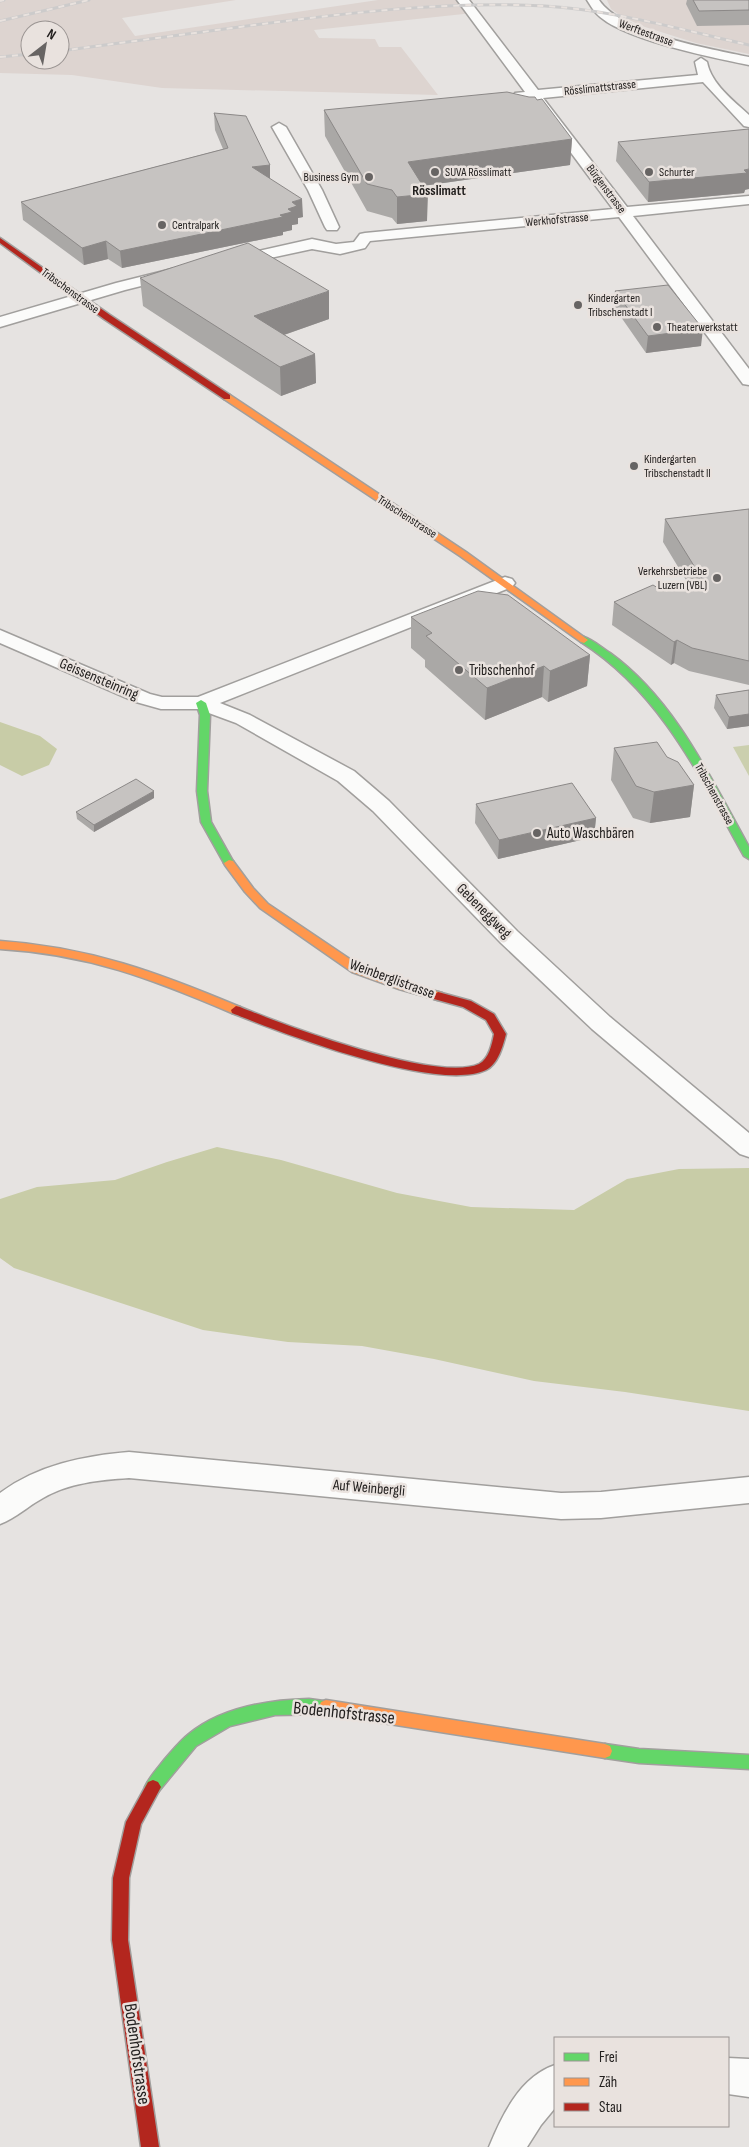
<svg xmlns="http://www.w3.org/2000/svg" width="749" height="2147" font-family="'Sofia Sans Condensed',sans-serif">
  <rect width="100%" height="100%" fill="#e6e3e1"/>
  <path fill="#ddd4d0" fill-rule="evenodd" d="M 0,0 L 236,0 L 122,18 L 135,36 L 378,0 L 459,0 L 473,13 L 314,30 L 319,38 L 375,39 L 379,47 L 401,47 L 438,95 L 162,88 L 72,75 L 0,73 ZM 30,30 L 60,30 L 60,60 L 30,60 Z
    M 607,0 L 749,0 L 749,54 L 696,43 L 645,27 L 622,17 L 611,9 Z"/>
  <path fill="#cbcfae" d="M 749,745 L 749,776 L 733,747 Z"/>
  <path fill="#c8cca7" d="M 0,722 L 40,736 L 57,749 L 49,765 L 22,776 L 0,765 Z
    M 217,1147 L 281,1160 L 397,1193 L 471,1207 L 574,1210 L 627,1179 L 679,1169 L 749,1168 L 749,1411 L 625,1392 L 534,1381 L 434,1359 L 362,1346 L 288,1342 L 203,1330 L 14,1268 L 0,1258 L 0,1199 L 37,1187 L 115,1180 L 167,1162 Z"/>
  <g fill="none" stroke-linecap="round" stroke-linejoin="round">
    <defs>
      <path id="street" d="M 457,0 L 469,0 L 538,90 L 698,75 L 695,62 L 701,58 L 707,62 C 711,84 734,101 749,115 L 749,127 L 744,126 L 703,82 L 543,98 L 627,207 L 749,196 L 749,204 L 633,216 L 749,369 L 749,385 L 743,384 L 619,217 L 370,241 L 365,248 L 340,254 L 312,249 L 233,266 L 228,264 L 225,261 L 228,258 L 312,239 L 336,244 L 354,242 L 360,234 L 365,233 L 613,209 L 531,99 L 515,99 L 513,96 L 515,93 L 525,92 Z
        M 587,0 L 599,0 C 622,34 710,49 749,57 L 749,65 C 714,58 619,39 596,13 C 592,9 590,4 587,0 Z
        M 279,123 L 286,127 L 322,190 L 339,227 L 337,230 L 327,230 L 325,227 L 308,190 L 272,127 Z
        M 172,269 L 177,271 L 180,274 L 177,277 L 125,290 L 0,327 L 0,317 L 116,283 Z
        M 505,577 L 512,579 L 515,583 L 512,587 L 220,703 L 250,715 L 354,771 L 389,801 L 517,931 L 610,1017 L 749,1133 L 749,1157 L 740,1154 L 592,1029 L 501,943 L 373,811 L 338,781 L 236,723 L 198,709 L 161,709 L 136,702 L 0,643 L 0,630 L 150,694 L 162,697 L 198,697 Z
        M 129,1452 L 561,1493 L 601,1492 L 749,1477 L 749,1503 L 601,1518 L 561,1519 L 129,1478 C 99,1480 69,1483 43,1498 C 28,1506 16,1518 0,1524 L 0,1493 C 38,1465 83,1456 129,1452 Z
        M 728,2058 L 749,2059 L 749,2097 L 728,2094 Z
        M 555,2065 L 555,2108 L 541,2125 L 527,2147 L 489,2147 C 502,2115 520,2077 555,2065 Z"/>
      <path id="fast" d="M 584,637 C 593,640 602,648 610,653 C 675,700 711,779 749,847 L 749,859 L 744,856 C 699,775 661,693 581,642 L 581,638 Z
        M 201,700 L 206,703 L 210,715 L 207,791 L 211,822 L 234,863 L 229,866 L 224,863 L 201,822 L 197,791 L 200,715 L 196,703 Z
        M 309,1699 L 331,1702 L 333,1707 L 331,1712 L 326,1714 L 275,1715 L 230,1726 L 196,1746 L 158,1792 L 153,1794 L 148,1792 L 145,1787 C 150,1776 158,1768 165,1759 C 173,1750 180,1741 189,1734 C 222,1707 268,1700 309,1699 Z
        M 605,1744 L 639,1749 L 749,1755 L 749,1769 L 639,1763 L 605,1758 L 600,1756 L 598,1751 L 600,1746 Z"/>
      <path id="slow" d="M 224,395 L 230,395 L 466,552 L 588,640 L 584,643 L 581,642 L 460,556 L 224,399 Z
        M 229,860 L 233,861 L 253,888 L 268,904 L 360,966 L 407,983 L 442,993 L 443,996 L 442,999 L 438,1000 L 399,989 L 352,972 L 260,908 L 245,892 L 225,865 L 224,863 Z
        M 0,941 C 89,947 159,973 240,1007 L 241,1010 L 236,1014 L 232,1013 C 152,979 88,954 0,949 Z
        M 326,1700 L 605,1744 L 610,1746 L 612,1751 L 610,1756 L 605,1758 L 326,1714 L 321,1712 L 319,1707 L 321,1702 Z"/>
      <path id="jam" d="M 0,238 L 110,315 L 230,395 L 230,399 L 224,399 L 104,319 L 0,243 Z
        M 438,992 L 471,1001 L 494,1014 L 506,1034 C 503,1046 498,1064 486,1070 C 438,1093 282,1033 232,1013 L 231,1010 L 236,1006 L 240,1007 C 284,1025 437,1083 479,1064 C 489,1059 492,1044 494,1034 L 486,1020 L 463,1007 L 434,999 L 433,996 Z
        M 153,1780 L 158,1782 L 161,1787 L 141,1824 L 129,1878 L 128,1940 L 159,2147 L 141,2147 L 112,1940 L 113,1878 L 126,1822 L 148,1782 Z"/>
    </defs>
    <use href="#street" stroke="#a19f9d" stroke-width="3"/>
    <use href="#fast" stroke="#a19f9d" stroke-width="3"/>
    <use href="#slow" stroke="#a19f9d" stroke-width="3"/>
    <use href="#jam" stroke="#a19f9d" stroke-width="3"/>
    <use href="#street" fill="#fbfbfa" fill-rule="evenodd"/>
    <use href="#fast" fill="#63d668" fill-rule="evenodd"/>
    <use href="#slow" fill="#ff974d" fill-rule="evenodd"/>
    <use href="#jam" fill="#b3261e" fill-rule="evenodd"/>
    <defs>
      <path id="rail" d="M 0,1 L 4,0
        M 0,21 L 89,0
        M 60,51 C 127,42 195,33 262,24 C 356,12 450,1 545,6 C 614,10 682,30 749,45
        M 0,57 L 30,54"/>
    </defs>
    <use href="#rail" stroke="#cccbcb" stroke-width="3"/>
    <use href="#rail" stroke="#e9e2de" stroke-width="2" stroke-dasharray="6" stroke-linecap="butt"/>
  </g>
  <path fill="#aaa8a6" d="M 687,0 L 749,0 L 749,25 L 697,26 L 686,4 Z
    M 324,110 L 572,139 L 570,165 L 423,186 L 427,221 L 397,224 L 392,218 L 367,211 L 325,136 Z
    M 214,113 L 270,165 L 270,179 L 303,217 L 298,218 L 298,224 L 292,225 L 292,230 L 283,232 L 283,235 L 122,268 L 108,259 L 84,265 L 23,220 L 21,202 L 223,149 L 215,130 Z
    M 618,142 L 745,190 L 744,193 L 648,202 L 616,161 Z
    M 140,278 L 329,319 L 284,335 L 315,354 L 316,383 L 281,396 L 143,306 Z
    M 615,291 L 701,346 L 646,353 L 614,307 Z
    M 749,509 L 749,685 L 689,671 L 674,663 L 671,665 L 612,625 L 614,602 L 689,585 L 663,542 L 665,519 Z
    M 411,617 L 590,655 L 587,686 L 548,702 L 542,697 L 485,720 L 425,667 L 425,660 L 411,648 Z
    M 749,690 L 749,726 L 727,729 L 714,708 L 716,695 Z
    M 614,748 L 667,757 L 694,785 L 690,817 L 650,823 L 633,818 L 611,780 Z
    M 154,798 L 94,832 L 77,819 L 76,812 Z
    M 476,804 L 596,818 L 594,837 L 498,859 L 475,823 Z"/>
  <path fill="#8b8887" d="M 572,139 L 570,165 L 408,188 L 408,162 Z
    M 270,165 L 270,182 L 252,167 Z
    M 749,169 L 749,189 L 745,190 L 744,193 L 648,202 L 649,182 Z
    M 428,194 L 427,221 L 397,224 L 397,197 Z
    M 302,199 L 303,217 L 298,218 L 298,224 L 292,225 L 292,230 L 283,232 L 283,235 L 122,268 L 120,251 L 288,209 L 292,202 Z
    M 106,241 L 108,259 L 84,265 L 82,248 Z
    M 329,291 L 329,319 L 255,345 L 254,316 Z
    M 703,329 L 701,346 L 646,353 L 648,336 Z
    M 315,354 L 316,383 L 281,396 L 280,367 Z
    M 677,640 L 674,663 L 671,665 L 674,642 Z
    M 590,655 L 587,686 L 548,702 L 550,671 Z
    M 544,666 L 542,697 L 485,720 L 487,688 Z
    M 749,714 L 749,726 L 727,729 L 729,717 Z
    M 694,785 L 690,817 L 650,823 L 654,792 Z
    M 154,791 L 154,798 L 94,832 L 94,825 Z
    M 596,818 L 594,837 L 498,859 L 499,840 Z"/>
  <path fill="#c6c3c1" stroke="#8b8887" d="M 693,0 L 749,0 L 749,10 L 699,11 Z
    M 507,92 L 529,97 L 535,97 L 537,100 L 542,99 L 572,139 L 408,162 L 428,194 L 397,197 L 392,190 L 367,184 L 324,110 Z
    M 214,113 L 246,116 L 270,165 L 252,167 L 302,199 L 292,202 L 297,206 L 288,209 L 292,212 L 280,215 L 283,217 L 120,251 L 106,241 L 82,248 L 21,202 L 228,148 Z
    M 749,129 L 749,169 L 744,170 L 747,173 L 649,182 L 618,142 Z
    M 248,243 L 329,291 L 254,316 L 315,354 L 280,367 L 140,278 Z
    M 668,285 L 703,329 L 648,336 L 615,291 Z
    M 749,509 L 749,661 L 692,648 L 677,640 L 674,642 L 614,602 L 653,585 L 663,591 L 670,587 L 704,582 L 665,519 Z
    M 478,591 L 508,595 L 590,655 L 550,671 L 544,666 L 487,688 L 426,636 L 432,633 L 411,617 Z
    M 749,690 L 749,714 L 729,717 L 716,695 Z
    M 657,742 L 667,757 L 678,762 L 694,785 L 654,792 L 636,786 L 614,748 Z
    M 136,779 L 154,791 L 94,825 L 76,812 Z
    M 572,783 L 596,818 L 499,840 L 476,804 Z"/>
  <g fill="#676463" stroke="#e9e2de" stroke-width="2">
    <circle cx="435" cy="172" r="5"/>
    <circle cx="649" cy="172" r="5"/>
    <circle cx="369" cy="177" r="5"/>
    <circle cx="162" cy="225" r="5"/>
    <circle cx="578" cy="305" r="5"/>
    <circle cx="657" cy="327" r="5"/>
    <circle cx="634" cy="466" r="5"/>
    <circle cx="717" cy="578" r="5"/>
    <circle cx="459" cy="670" r="5"/>
    <circle cx="537" cy="833" r="5"/>
  </g>
  <g text-anchor="middle" dominant-baseline="central" stroke-width="5" stroke-linejoin="round" paint-order="stroke">
    <g font-size="12" fill="#23201f" stroke="#e9e2de">
      <text transform="translate(646 33) rotate(20)">Werftestrasse</text>
      <text transform="translate(600 88) rotate(-6)">Rösslimattstrasse</text>
      <text transform="translate(606 189) rotate(53)">Bürgenstrasse</text>
      <text transform="translate(557 220) rotate(-5)">Werkhofstrasse</text>
      <text transform="translate(70 291) rotate(36)">Tribschenstrasse</text>
      <text transform="translate(407 517) rotate(33)">Tribschenstrasse</text>
      <text transform="translate(714 794) rotate(61)">Tribschenstrasse</text>
    </g>
    <g font-size="12" fill="#23201f" stroke="#e9e2de" text-anchor="start">
      <text x="445" y="172">SUVA Rösslimatt</text>
      <text x="659" y="172">Schurter</text>
      <text x="359" y="177" text-anchor="end">Business Gym</text>
      <text x="172" y="225">Centralpark</text>
      <text x="588" y="298">Kindergarten<tspan x="588" dy="14">Tribschenstadt I</tspan></text>
      <text x="667" y="327">Theaterwerkstatt</text>
      <text x="644" y="459">Kindergarten<tspan x="644" dy="14">Tribschenstadt II</tspan></text>
      <text x="707" y="571" text-anchor="end">Verkehrsbetriebe<tspan x="707" dy="14">Luzern (VBL)</tspan></text>
    </g>
    <g font-size="14" font-weight="bold" fill="#23201f" stroke="#e9e2de">
      <text x="439" y="190">Rösslimatt</text>
    </g>
    <g font-size="15" fill="#23201f" stroke="#e9e2de" text-anchor="start">
      <text x="469" y="670">Tribschenhof</text>
      <text x="547" y="833">Auto Waschbären</text>
    </g>
    <g font-size="15" fill="#23201f" stroke="#e9e2de">
      <text transform="translate(99 679) rotate(23)">Geissensteinring</text>
      <text transform="translate(484 911) rotate(45)">Gebeneggweg</text>
      <text transform="translate(392 979) rotate(20)">Weinberglistrasse</text>
      <text transform="translate(369 1488) rotate(5)">Auf Weinbergli</text>
    </g>
    <g font-size="18" fill="#23201f" stroke="#e9e2de">
      <text transform="translate(344 1713) rotate(6)">Bodenhofstrasse</text>
      <text transform="translate(137 2054) rotate(82)">Bodenhofstrasse</text>
    </g>
  </g>
  <rect x="554" y="2037" width="175" height="90" fill="#e9e2de" stroke="#9a9492"/>
  <rect x="564" y="2053" width="25" height="8" fill="#63d668" stroke="#9a9492"/>
  <text x="599" y="2062" font-size="15" fill="#23201f">Frei</text>
  <rect x="564" y="2078" width="25" height="8" fill="#ff974d" stroke="#9a9492"/>
  <text x="599" y="2087" font-size="15" fill="#23201f">Zäh</text>
  <rect x="564" y="2103" width="25" height="8" fill="#b3261e" stroke="#9a9492"/>
  <text x="599" y="2112" font-size="15" fill="#23201f">Stau</text>
  <g transform="translate(45 45) rotate(31)"><circle r="24" fill="#e9e2de" stroke="#9a9492"/>
  <path d="M0-4L9 19L0 12L-9 19Z" fill="#676463"/>
  <text y="-8" font-size="14" font-weight="bold" text-anchor="middle" fill="#23201f">N</text>
  </g>
</svg>
